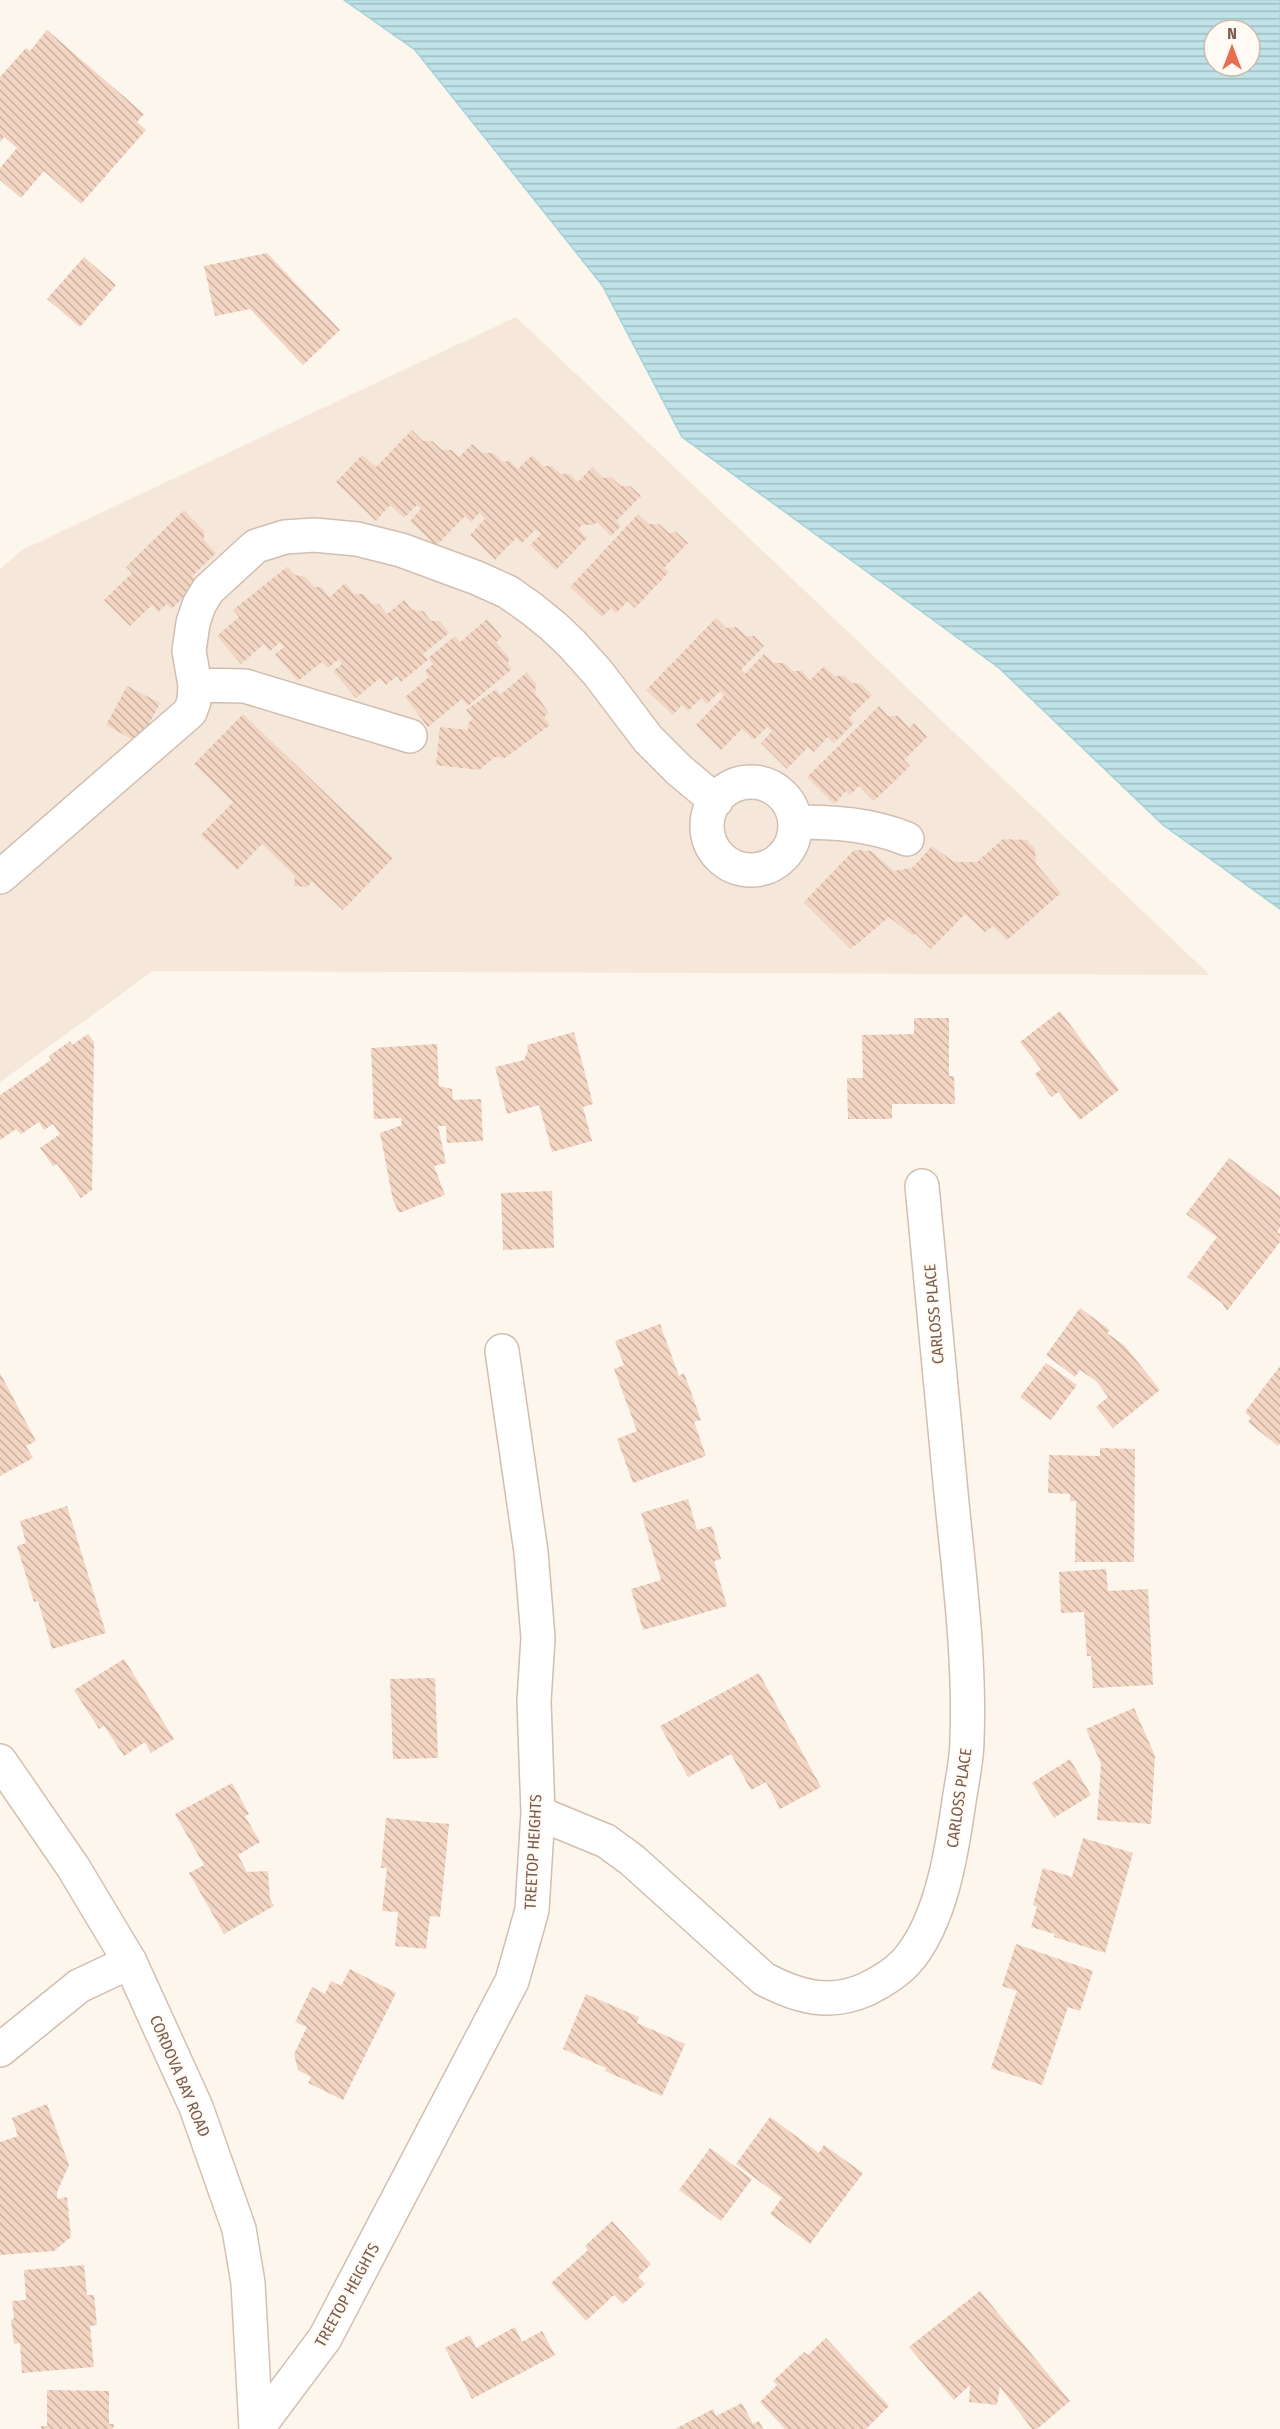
<svg xmlns="http://www.w3.org/2000/svg" width="1280" height="2429" font-family="'Fira Sans Condensed',sans-serif">
  <defs>
    <pattern id="water-rules" width="6" height="5" patternUnits="userSpaceOnUse" patternTransform="scale(1.5)"><rect width="6" height="5" fill="#bfe3e8"/><path d="M0 2.5h6" fill="none" stroke="#a0bbbe"/></pattern>
    <pattern id="building-back-hatch" width="6" height="6" patternUnits="userSpaceOnUse" patternTransform="scale(1.5)"><rect width="6" height="6" fill="#f3d5c3"/><path d="M-1 5l2 2M0 0l6 6M5-1l2 2" fill="none" stroke="#cab0a1"/></pattern>
  </defs>
  <rect width="100%" height="100%" fill="#fdf6ec"/>
  <path fill="#f5e8da" d="M 516,317 L 1210,975 L 153,971 L 0,1082 L 0,569 L 22,550 Z"/>
  <path fill="url(#water-rules)" stroke="#a5d3da" stroke-width="1.5" fill-rule="evenodd" d="M 344,0 L 1280,0 L 1280,909 L 1163,825 L 999,668 L 682,437 L 602,285 L 415,50 ZM 1214,30 L 1250,30 L 1250,66 L 1214,66 Z"/>
  <path fill="url(#building-back-hatch)" d="M 47,30 L 144,114 L 137,122 L 146,130 L 81,204 L 44,171 L 21,198 L 0,180 L 0,168 L 17,148 L 4,137 L 0,142 L 0,77 L 26,48 L 30,51 Z
    M 267,253 L 340,330 L 303,365 L 250,309 L 215,316 L 204,266 Z
    M 84,257 L 116,285 L 80,327 L 47,299 Z
    M 412,430 L 423,441 L 432,441 L 442,450 L 451,450 L 459,457 L 472,444 L 482,453 L 493,453 L 503,462 L 510,461 L 518,469 L 532,455 L 543,466 L 552,466 L 561,474 L 570,474 L 578,482 L 592,467 L 603,478 L 611,477 L 621,486 L 630,486 L 641,496 L 616,521 L 621,526 L 611,536 L 597,522 L 593,525 L 581,525 L 579,530 L 587,538 L 556,570 L 530,545 L 541,534 L 536,529 L 522,543 L 516,538 L 495,560 L 470,535 L 485,519 L 479,513 L 471,522 L 465,516 L 436,546 L 410,521 L 421,509 L 417,505 L 404,518 L 390,505 L 376,521 L 336,482 L 362,455 L 376,467 Z
    M 184,510 L 204,531 L 204,540 L 216,553 L 192,576 L 198,582 L 172,609 L 167,604 L 158,612 L 152,605 L 130,626 L 104,600 L 132,573 L 126,567 Z
    M 638,514 L 649,524 L 659,524 L 669,533 L 676,532 L 688,543 L 664,568 L 669,572 L 635,608 L 628,601 L 616,613 L 611,608 L 602,617 L 570,587 Z
    M 287,567 L 295,575 L 306,577 L 314,587 L 321,587 L 330,597 L 345,583 L 354,594 L 364,594 L 372,604 L 379,604 L 387,614 L 404,600 L 412,610 L 423,611 L 431,621 L 440,621 L 449,633 L 423,654 L 428,660 L 401,682 L 397,676 L 386,685 L 380,678 L 356,698 L 333,671 L 342,664 L 339,659 L 328,668 L 322,662 L 298,681 L 275,654 L 284,647 L 280,642 L 270,651 L 264,644 L 241,664 L 217,636 L 239,617 L 233,610 Z
    M 716,618 L 726,628 L 736,627 L 746,636 L 754,636 L 764,646 L 741,670 L 745,674 L 764,654 L 774,663 L 784,663 L 793,671 L 802,671 L 810,680 L 824,666 L 834,676 L 845,676 L 852,683 L 861,684 L 872,695 L 849,718 L 854,723 L 834,743 L 828,737 L 814,752 L 808,747 L 787,769 L 761,743 L 772,731 L 767,727 L 754,740 L 742,729 L 721,750 L 696,725 L 724,696 L 720,691 L 707,704 L 701,698 L 688,711 L 682,705 L 673,715 L 646,690 Z
    M 487,619 L 502,637 L 496,642 L 509,658 L 508,664 L 512,669 L 468,706 L 462,699 L 428,727 L 405,697 L 429,677 L 425,671 L 433,664 L 428,658 L 455,636 L 460,642 Z
    M 527,672 L 536,684 L 535,693 L 549,713 L 544,717 L 550,725 L 505,758 L 495,757 L 479,770 L 436,765 L 440,727 L 468,730 L 468,723 L 473,719 L 466,710 L 496,689 L 500,695 Z
    M 127,686 L 160,703 L 139,743 L 106,725 Z
    M 879,706 L 888,716 L 898,716 L 909,728 L 914,723 L 927,737 L 904,760 L 910,766 L 874,801 L 859,786 L 850,795 L 846,791 L 834,804 L 807,777 Z
    M 243,714 L 393,858 L 343,910 L 312,882 L 307,887 L 294,886 L 295,876 L 262,844 L 237,870 L 201,835 L 233,802 L 194,764 Z
    M 1003,839 L 1027,840 L 1035,849 L 1036,864 L 1061,893 L 1007,940 L 993,926 L 985,932 L 965,914 L 931,949 L 916,934 L 912,935 L 889,917 L 851,949 L 804,902 L 854,850 L 871,851 L 894,871 L 912,868 L 932,846 L 954,862 L 977,862 Z
    M 1060,1011 L 1119,1090 L 1080,1120 L 1058,1092 L 1052,1097 L 1049,1094 L 1035,1074 L 1041,1069 L 1020,1042 Z
    M 914,1018 L 949,1018 L 949,1076 L 954,1076 L 955,1104 L 892,1104 L 892,1119 L 848,1119 L 847,1078 L 863,1078 L 862,1035 L 914,1034 Z
    M 574,1032 L 593,1104 L 583,1107 L 592,1141 L 552,1152 L 539,1105 L 507,1114 L 495,1067 L 524,1060 L 528,1050 L 527,1045 Z
    M 88,1034 L 94,1042 L 92,1190 L 81,1198 L 57,1164 L 53,1166 L 40,1148 L 60,1134 L 53,1124 L 44,1130 L 39,1122 L 21,1134 L 16,1129 L 0,1140 L 0,1095 L 51,1060 L 49,1056 L 70,1041 L 72,1045 Z
    M 437,1044 L 439,1086 L 452,1089 L 453,1100 L 481,1099 L 483,1141 L 447,1143 L 446,1126 L 438,1126 L 446,1163 L 434,1166 L 445,1195 L 399,1213 L 393,1200 L 380,1133 L 402,1125 L 401,1118 L 374,1119 L 371,1048 Z
    M 1229,1158 L 1280,1196 L 1280,1227 L 1277,1232 L 1280,1234 L 1280,1242 L 1227,1311 L 1222,1303 L 1187,1277 L 1217,1237 L 1186,1214 Z
    M 552,1191 L 554,1248 L 503,1250 L 501,1193 Z
    M 1080,1308 L 1110,1330 L 1107,1333 L 1125,1346 L 1160,1390 L 1113,1428 L 1096,1407 L 1108,1397 L 1096,1381 L 1080,1370 L 1075,1377 L 1046,1355 Z
    M 660,1324 L 679,1376 L 684,1373 L 701,1420 L 694,1422 L 706,1456 L 633,1483 L 617,1439 L 637,1431 L 614,1369 L 624,1365 L 615,1341 Z
    M 1046,1363 L 1077,1385 L 1051,1420 L 1020,1397 Z
    M 1280,1366 L 1280,1444 L 1278,1446 L 1248,1422 L 1251,1418 L 1245,1412 Z
    M 0,1373 L 36,1441 L 26,1446 L 33,1458 L 0,1476 Z
    M 1100,1448 L 1135,1449 L 1134,1562 L 1075,1562 L 1076,1501 L 1070,1501 L 1070,1494 L 1048,1493 L 1049,1455 L 1100,1456 Z
    M 688,1499 L 697,1530 L 712,1526 L 721,1559 L 714,1561 L 727,1606 L 643,1630 L 631,1589 L 661,1580 L 641,1513 Z
    M 67,1506 L 106,1633 L 52,1649 L 38,1601 L 34,1602 L 17,1546 L 26,1543 L 20,1521 Z
    M 1106,1569 L 1108,1591 L 1148,1589 L 1153,1685 L 1093,1688 L 1091,1656 L 1087,1656 L 1084,1612 L 1061,1613 L 1059,1572 Z
    M 124,1659 L 174,1739 L 151,1753 L 145,1742 L 124,1756 L 104,1726 L 99,1729 L 74,1690 Z
    M 759,1673 L 821,1787 L 780,1809 L 766,1782 L 751,1790 L 731,1754 L 688,1777 L 660,1726 Z
    M 435,1678 L 438,1758 L 393,1759 L 390,1679 Z
    M 1134,1708 L 1155,1756 L 1151,1824 L 1097,1820 L 1101,1764 L 1086,1729 Z
    M 1070,1759 L 1091,1795 L 1054,1818 L 1032,1783 Z
    M 232,1783 L 249,1814 L 245,1816 L 260,1842 L 238,1855 L 247,1872 L 268,1871 L 270,1899 L 274,1906 L 224,1934 L 189,1873 L 204,1865 L 175,1814 Z
    M 386,1818 L 449,1824 L 440,1917 L 430,1916 L 426,1949 L 395,1946 L 398,1912 L 382,1911 L 387,1868 L 381,1868 Z
    M 1083,1838 L 1133,1853 L 1105,1953 L 1054,1937 L 1055,1934 L 1031,1927 L 1037,1907 L 1033,1905 L 1043,1868 L 1072,1877 Z
    M 1016,1944 L 1093,1971 L 1080,2011 L 1068,2007 L 1042,2085 L 991,2068 L 1017,1991 L 1002,1986 Z
    M 350,1969 L 396,1993 L 343,2100 L 308,2083 L 311,2077 L 298,2070 L 294,2054 L 307,2027 L 295,2022 L 312,1987 L 325,1994 L 331,1981 L 341,1986 Z
    M 586,1994 L 639,2017 L 637,2023 L 685,2044 L 662,2096 L 605,2071 L 606,2068 L 563,2049 Z
    M 47,2104 L 69,2165 L 57,2192 L 57,2199 L 67,2197 L 71,2237 L 54,2251 L 0,2255 L 0,2142 L 18,2136 L 12,2118 Z
    M 770,2117 L 819,2153 L 824,2145 L 863,2173 L 810,2244 L 770,2214 L 782,2198 L 736,2164 Z
    M 710,2148 L 752,2179 L 721,2221 L 679,2190 Z
    M 612,2221 L 651,2264 L 638,2277 L 645,2284 L 623,2304 L 614,2295 L 586,2321 L 551,2283 L 588,2250 L 585,2246 Z
    M 84,2265 L 87,2295 L 94,2295 L 97,2325 L 90,2326 L 94,2367 L 22,2373 L 20,2343 L 14,2344 L 11,2320 L 14,2318 L 12,2301 L 26,2300 L 24,2270 Z
    M 980,2291 L 1070,2401 L 1037,2429 L 1032,2429 L 1000,2387 L 997,2405 L 969,2402 L 970,2385 L 954,2400 L 909,2347 Z
    M 515,2327 L 522,2342 L 542,2331 L 555,2355 L 472,2399 L 445,2348 L 470,2335 L 476,2348 Z
    M 826,2338 L 889,2406 L 866,2429 L 785,2429 L 760,2402 L 777,2385 L 773,2381 L 804,2352 L 808,2355 Z
    M 47,2390 L 109,2391 L 109,2424 L 114,2424 L 113,2429 L 41,2429 L 41,2426 L 47,2426 Z
    M 742,2403 L 753,2424 L 759,2421 L 763,2429 L 675,2429 L 713,2409 L 716,2416 Z"/>
  <g fill="none" stroke-linecap="round" stroke-linejoin="round">
    <defs>
      <path id="street" d="M 195,685 L 245,686 L 410,736
        M707 826a44 44 0 1 1 88 0a44 44 0 1 1-88 0Z
        M 795,822 C 834,822 870,824 907,839
        M 0,877 L 190,712 L 194,701 L 195,685 L 189,651 L 193,623 L 199,605 L 208,590 L 256,546 L 285,537 L 314,535 L 357,539 L 401,550 L 477,578 L 508,592 L 532,609 L 553,626 L 572,644 L 598,673 L 648,739 L 679,770 L 716,801
        M 538,1813 L 606,1841 L 632,1860 L 764,1979 C 798,1997 830,2006 867,1989 C 881,1982 896,1973 906,1962 C 941,1923 952,1851 959,1801 C 962,1781 967,1760 967,1740 C 970,1661 960,1582 952,1503 C 942,1398 932,1292 922,1186
        M 0,2050 L 79,1986 L 130,1962
        M 257,2429 L 325,2338 L 512,1981 L 532,1910 L 538,1813 L 534,1701 L 538,1638 L 531,1552 L 502,1351"/>
      <path id="secondary" d="M 0,1761 L 73,1867 L 130,1962 L 196,2107 L 239,2229 L 248,2283 L 256,2429"/>
    </defs>
    <use href="#street" stroke="#d1beb0" stroke-width="36"/>
    <use href="#secondary" stroke="#d6c0b0" stroke-width="36"/>
    <use href="#street" stroke="#fff" stroke-width="33"/>
    <use href="#secondary" stroke="#fff" stroke-width="33"/>
  </g>
  <g text-anchor="middle" dominant-baseline="central" stroke-width="4.5" stroke-linejoin="round" paint-order="stroke">
    <g font-size="16" fill="#7a5c4d" stroke="#fffaf3">
      <text transform="translate(934 1314) rotate(-95)">CARLOSS PLACE</text>
      <text transform="translate(959 1798) rotate(-82)">CARLOSS PLACE</text>
      <text transform="translate(533 1852) rotate(-87)">TREETOP HEIGHTS</text>
      <text transform="translate(180 2076) rotate(67)">CORDOVA BAY ROAD</text>
      <text transform="translate(347 2295) rotate(-61)">TREETOP HEIGHTS</text>
    </g>
  </g>
  <g transform="translate(1232 48)"><circle r="28" fill="#fffaf3" stroke="#cabbb1" stroke-width="1.5"/>
  <path d="M0-4.5L10 22L0 15L-10 22Z" fill="#e76f51"/>
  <text y="-9" font-size="16" font-weight="bold" text-anchor="middle" fill="#7a5c4d">N</text>
  </g>
</svg>
